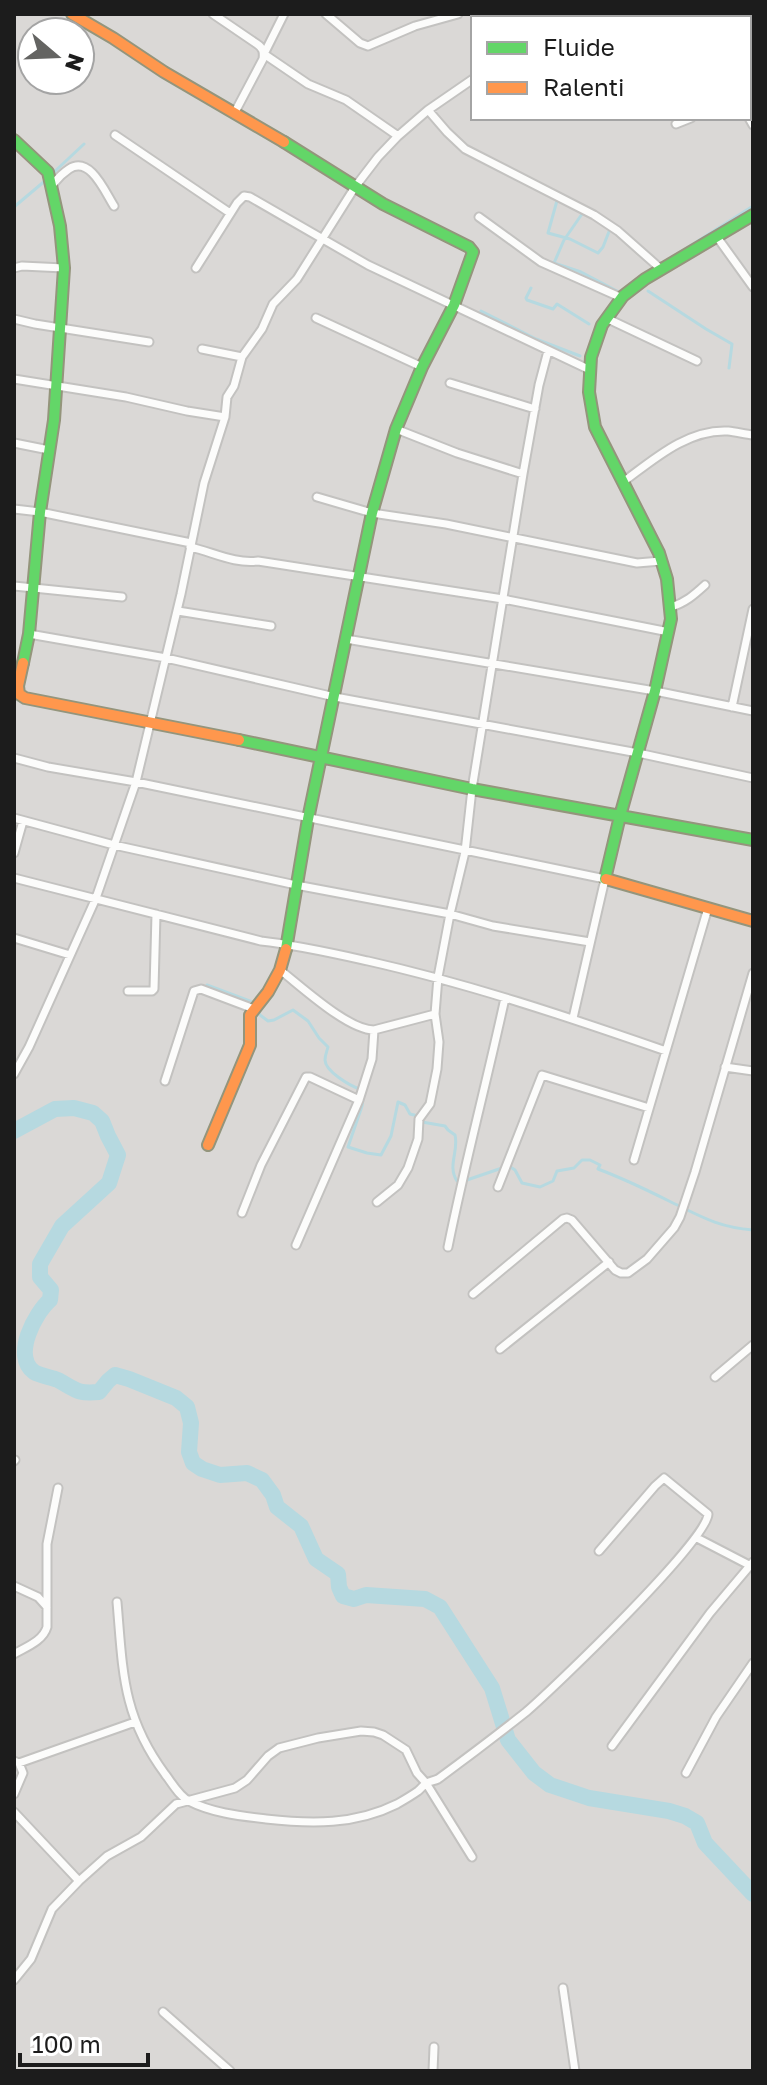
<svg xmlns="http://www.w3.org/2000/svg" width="767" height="2085" font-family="'Golos Text',sans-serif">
  <rect width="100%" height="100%" fill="#ebe9e4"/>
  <path fill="#dad8d6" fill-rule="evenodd" d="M 14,14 L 753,14 L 753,2071 L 14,2071 ZM 473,18 L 749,18 L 749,118 L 473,118 ZM 32,32 L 80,32 L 80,80 L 32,80 Z"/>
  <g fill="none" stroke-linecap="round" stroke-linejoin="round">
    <path stroke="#b6d9e0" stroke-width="3" d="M 52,174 L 84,144
      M 558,197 L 548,233 L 570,239 L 598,253 L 603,247 L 610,229
      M 14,207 L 46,180
      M 582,214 L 564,240 L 554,263 L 581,272 L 619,292 L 622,292
      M 660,265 L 753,206
      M 531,288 L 526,298 L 527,300 L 553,309 L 557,304 L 589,324
      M 648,291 L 706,329 L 732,344 L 729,368
      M 481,311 L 536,339 L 580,356
      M 207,985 L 255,1003
      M 258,1010 L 260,1015 L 268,1021 L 274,1020 L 293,1010 L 308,1021 L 319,1038 L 328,1047 C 327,1051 325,1055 325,1060 C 325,1071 350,1086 360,1089
      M 363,1098 L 362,1106 L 348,1147 L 367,1153 L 381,1155 L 391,1136 L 398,1102 L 405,1105 L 410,1114 L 418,1116 L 422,1122 L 445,1126 L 448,1130 L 455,1135 C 459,1151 447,1166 457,1181 L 464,1181 L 502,1168
      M 509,1166 L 515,1170 L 522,1183 L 540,1187 L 553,1181 L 557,1171 L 574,1168 L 582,1160 L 590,1160 L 600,1165 L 598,1169 C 622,1178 645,1189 669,1201 C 700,1216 717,1227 753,1230"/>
    <path stroke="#b6d9e0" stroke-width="16" d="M 14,1131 L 55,1109 L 74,1108 L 93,1113 L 102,1121 L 108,1136 L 118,1155 L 109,1183 L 62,1226 L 40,1264 L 40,1277 L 51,1290 L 50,1300 C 35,1313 12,1356 34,1372 C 41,1376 51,1377 58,1380 C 76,1390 77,1394 99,1392 L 108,1381 L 115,1375 L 129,1379 L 176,1398 L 187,1407 L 191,1423 L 189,1452 L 193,1463 L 202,1469 L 220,1475 L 247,1473 L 262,1480 L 273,1495 L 277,1507 L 301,1526 L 316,1559 L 338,1574 L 339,1587 L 343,1596 L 354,1599 L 366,1595 L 425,1599 L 440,1607 L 492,1688 L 508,1740 L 534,1773 L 550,1785 L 589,1798 L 669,1811 L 685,1816 L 697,1823 L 705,1843 L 753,1894"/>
    <defs>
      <path id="street" d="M 213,14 L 257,44 C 263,48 264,52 263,59 L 235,112
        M 284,14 L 264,54 L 308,84 L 346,100 L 398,136
        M 326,14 L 360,43 L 368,46 L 415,26 L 458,14
        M 673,18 L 701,15
        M 749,93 L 753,90
        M 428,110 L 447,132 L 465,149 L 594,215 L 618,231 L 662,270
        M 749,118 L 753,125
        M 676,124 L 691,118
        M 115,135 L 230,213
        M 50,183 L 54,183 C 58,178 63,173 69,169 C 90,155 105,192 114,206
        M 479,217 L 541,262 L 622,298
        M 717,237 L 753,287
        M 14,268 L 22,266 L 64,268
        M 196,268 L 237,203 L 244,196 L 250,197 L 368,265 L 588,369
        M 316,318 L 422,367
        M 606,318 L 697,361
        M 14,319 L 35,324 L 149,342
        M 202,349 L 242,357
        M 14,379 L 126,397 L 187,411 L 225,417
        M 450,383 L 535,409
        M 396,429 L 457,453 L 523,474
        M 14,443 L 49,450
        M 623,482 C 653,460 687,429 728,431 C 736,432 745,434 753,435
        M 317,497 L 372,513 L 446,524 L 637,563 L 661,561
        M 14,509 L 40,512 L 191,543
        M 190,547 C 213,552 234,564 258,561 L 503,599 L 669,632
        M 14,586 L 122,597
        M 671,607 C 685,603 694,595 705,585
        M 178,611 L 271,626
        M 29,634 L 166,658 L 335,697 L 638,753 L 753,778
        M 346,639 L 655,691 L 753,711
        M 732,707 L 753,609
        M 14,758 L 48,767 L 136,782 L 605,879 L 573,1018
        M 14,818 L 114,845 L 296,885 L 450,914 L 493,926 L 590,942
        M 14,853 L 23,821
        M 14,878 L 261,941 C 297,945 332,953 368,961 C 470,984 568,1017 666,1051
        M 14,938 L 70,955
        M 280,970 C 302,987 348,1030 374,1030 L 435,1014
        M 128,991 L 152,991 L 154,989 L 156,914
        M 725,1067 L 753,1071
        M 14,1074 L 29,1047 L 96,898 L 136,782 L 181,594 L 204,483 L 225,417 L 227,397 L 234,386 L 242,357 L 262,329 L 273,304 L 297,279 L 355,187 L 378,157 L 398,136 L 428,110 L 473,79
        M 165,1081 L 194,991 L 201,989 L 254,1009
        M 634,1160 L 708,908
        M 498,1187 L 542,1075 L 649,1108
        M 377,1202 L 398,1185 L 408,1168 L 418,1139 L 419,1119 L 430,1104 L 437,1069 L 439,1042 L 435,1014 L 438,977 L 450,914 L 465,852 L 472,789 L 523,474 L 539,385 L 548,351
        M 242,1213 L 261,1165 L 306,1077 L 310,1077 L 359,1100
        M 296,1245 L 359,1100 L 372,1059 L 374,1030
        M 448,1247 C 465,1163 487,1081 505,998
        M 473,1294 L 563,1219 L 567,1218 L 572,1220 L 615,1270 L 621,1273 L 628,1273 L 647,1259 L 674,1228 L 680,1217 L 695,1172 L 753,973
        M 500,1349 L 609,1262
        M 715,1377 L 753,1345
        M 14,1461 L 15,1460
        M 697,1538 L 751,1566
        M 14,1586 L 38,1597 L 47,1607
        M 117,1602 C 123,1671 122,1716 165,1774 C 172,1783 179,1796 189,1801 C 212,1813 241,1816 266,1819 C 311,1824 355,1825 397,1804 C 404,1800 411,1796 418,1791 C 421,1789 423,1785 427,1783 C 430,1781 434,1781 438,1779 C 468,1757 497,1735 526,1712 C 554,1688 707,1541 708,1514 L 664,1478 L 655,1486 L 599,1551
        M 14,1654 C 26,1647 43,1641 47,1627 L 47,1544 L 58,1488
        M 612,1746 L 710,1613 L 753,1562
        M 14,1761 L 19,1763 L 23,1773 L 14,1794
        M 19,1763 L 135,1722
        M 686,1773 L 716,1717 L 753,1663
        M 14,1812 L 79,1881
        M 14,1980 L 31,1959 L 52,1909 L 79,1881 L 107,1856 L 141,1837 L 176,1804 L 235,1788 L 247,1780 L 268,1756 L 279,1748 L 318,1738 L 361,1731 L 374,1732 L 383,1735 L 406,1750 L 417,1773 L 426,1783 L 472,1857
        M 563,1988 L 575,2071
        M 163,2012 L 230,2071
        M 433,2071 L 434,2047"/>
      <path id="fast" d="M 14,140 L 48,172 L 60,226 L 64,268 L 54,420 L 40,512 L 29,634 L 23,663
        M 284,142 L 383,204 L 469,247 L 473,252 L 454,305 L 422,367 L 396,429 L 372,513 L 308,819 L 286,949
        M 239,740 L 472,789 L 753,840
        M 606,879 L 605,879 L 620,816 L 655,691 L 671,619 L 667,579 L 659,553 L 595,427 L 589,392 L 591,357 L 602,325 L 623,296 L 645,279 L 753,215"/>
      <path id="slow" d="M 72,14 L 113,38 L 164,72 L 284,142
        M 23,663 L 18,686 L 19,694 L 25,698 L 239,740
        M 606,879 L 753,921
        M 208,1145 L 250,1045 L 250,1015 L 268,992 L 280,970 L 286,949"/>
    </defs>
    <use href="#street" stroke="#c3c2c0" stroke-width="11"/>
    <use href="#fast" stroke="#94957c" stroke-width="14"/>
    <use href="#slow" stroke="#94957c" stroke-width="14"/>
    <use href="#street" stroke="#fcfcfb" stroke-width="7"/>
    <use href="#fast" stroke="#63d668" stroke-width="10"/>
    <use href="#slow" stroke="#ff974d" stroke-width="10"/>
  </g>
  <rect width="767" height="2085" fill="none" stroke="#1c1c1c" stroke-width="32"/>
  <rect x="471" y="16" width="280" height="104" fill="#ffffff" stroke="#a4a4a4" stroke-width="2"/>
  <rect x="487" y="42" width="40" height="12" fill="#63d668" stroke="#a4a4a4" stroke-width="2"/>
  <text x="543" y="56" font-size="24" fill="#1c1c1c">Fluide</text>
  <rect x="487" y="82" width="40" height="12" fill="#ff974d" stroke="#a4a4a4" stroke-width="2"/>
  <text x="543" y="96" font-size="24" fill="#1c1c1c">Ralenti</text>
  <g transform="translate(56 56) rotate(109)"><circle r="38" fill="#ffffff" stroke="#a4a4a4" stroke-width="2"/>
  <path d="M0-6L14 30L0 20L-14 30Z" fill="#646462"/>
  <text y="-12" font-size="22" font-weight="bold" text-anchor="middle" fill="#1c1c1c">N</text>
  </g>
  <path d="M20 2053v12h128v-12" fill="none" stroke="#1c1c1c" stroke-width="4"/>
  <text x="32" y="2053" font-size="24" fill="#1c1c1c" stroke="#ffffff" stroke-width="6" paint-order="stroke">100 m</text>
</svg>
